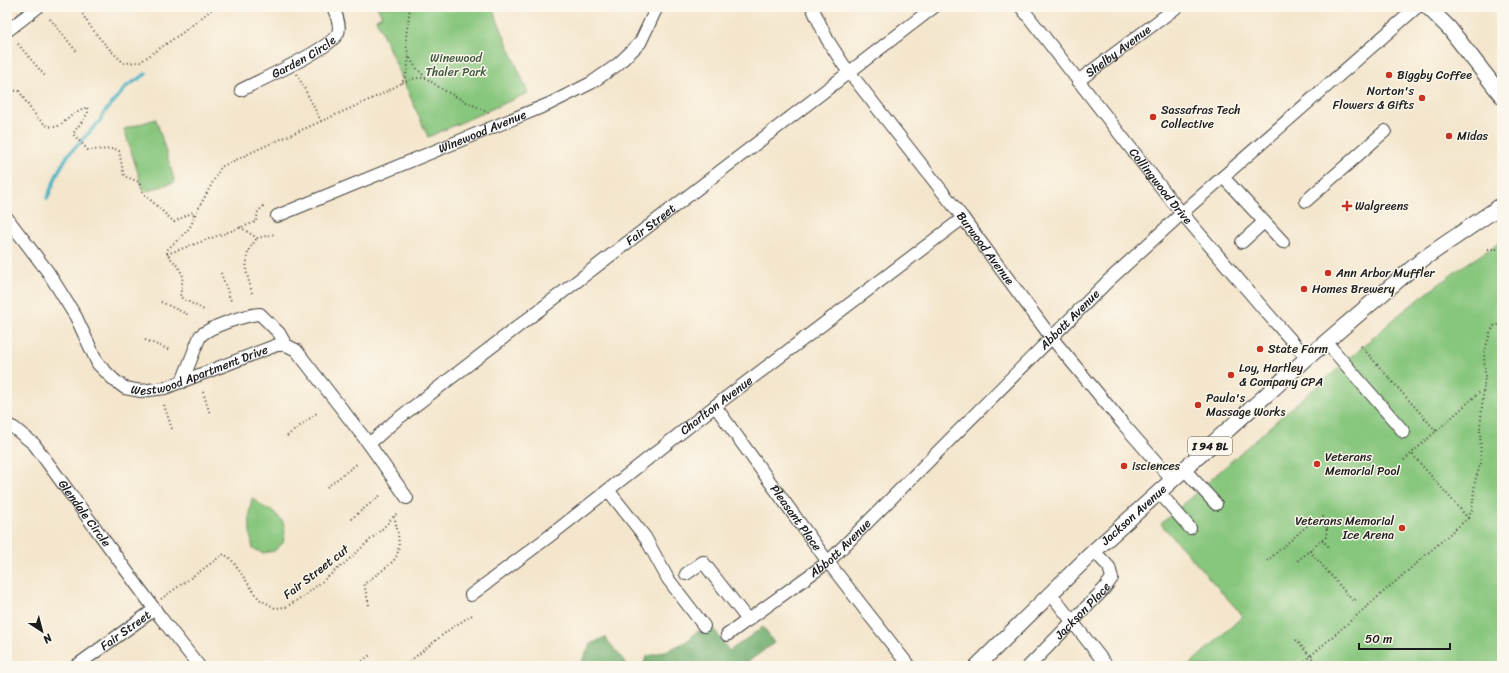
<svg xmlns="http://www.w3.org/2000/svg" width="1509" height="673" font-family="Sriracha,sans-serif">
  <rect width="100%" height="100%" fill="#fbf7ec"/>
  <filter id="ink" filterUnits="userSpaceOnUse"><feTurbulence type="fractalNoise" baseFrequency=".025" numOctaves="2"/><feDisplacementMap in="SourceGraphic" scale="8" xChannelSelector="R" yChannelSelector="G"/><feConvolveMatrix kernelMatrix="1 2 1 2 8 2 1 2 1" color-interpolation-filters="sRGB"/></filter>
  <filter id="wash" filterUnits="userSpaceOnUse"><feTurbulence type="fractalNoise" baseFrequency=".012" numOctaves="4" result="noise"/><feDisplacementMap in="SourceGraphic" scale="16" xChannelSelector="R" yChannelSelector="G"/><feGaussianBlur stdDeviation="0.9" result="paint"/><feColorMatrix in="noise" values="0 0 0 0 0 0 0 0 0 0 0 0 0 0 0 0 0 1.4 0 .05"/><feComposite in="paint" operator="in"/></filter>
  <g filter="url(#wash)">
    <rect width="100%" height="100%" fill="#f4e6cd"/>
    <path fill="#87c67d" stroke="#52714c" d="M 377,7 L 492,7 L 528,93 L 428,137 L 376,19 L 382,16 Z
      M 156,119 L 175,182 L 144,192 L 124,129 Z
      M 1502,241 L 1502,666 L 1188,666 L 1243,616 L 1161,524 L 1284,414 L 1340,367 L 1402,312 L 1459,269 Z
      M 252,498 L 256,500 L 263,507 L 272,510 L 283,522 L 285,531 L 283,543 L 274,551 L 263,553 L 253,549 C 249,531 248,516 252,498 Z"/>
    <path fill="#6dab6c" stroke="#446444" d="M 712,626 L 729,651 L 763,627 L 774,643 L 742,666 L 643,666 L 646,657 L 671,649 L 687,641 L 698,631 Z
      M 605,637 L 628,666 L 577,666 L 581,663 L 591,644 Z"/>
    <g fill="none" stroke-linecap="round" stroke-linejoin="round">
      <path stroke="#45b1c2" stroke-width="3.5" d="M 47,199 L 58,172 L 68,155 L 100,121 L 103,114 L 127,86 L 146,74"/>
    </g>
  </g>
  <g filter="url(#ink)">
    <g fill="none" stroke-linecap="round" stroke-linejoin="round">
      <defs>
        <g id="minor">
          <path id="s1" d="M 812,7 L 827,39 L 843,64 L 963,218 L 1051,337 L 1124,425 L 1172,480"/>
          <path id="s2" d="M 1021,7 L 1175,205 L 1267,313 L 1307,358"/>
          <path d="M 7,31 L 38,7"/>
          <path id="s3" d="M 1078,81 L 1177,7"/>
          <path id="s4" d="M 241,90 C 260,80 331,49 338,33 C 341,26 336,14 333,7"/>
          <path d="M 1223,177 L 1283,242"/>
          <path d="M 1306,201 L 1385,131"/>
          <path id="s5" d="M 277,216 L 549,104 L 591,83 L 617,65 L 640,43 L 657,7"/>
          <path id="s6" d="M 7,218 L 48,272 L 76,317 L 98,364 L 114,380 L 125,388 L 141,391 L 165,388 L 277,345 L 286,345 L 296,350 L 369,444 L 407,498"/>
          <path d="M 1242,242 L 1264,222"/>
          <path d="M 1326,342 L 1404,432"/>
          <path d="M 182,382 L 200,336 C 211,326 245,315 260,314 L 279,333 L 286,345"/>
          <path id="s7" d="M 715,406 L 828,562 L 909,666"/>
          <path id="s8" d="M 7,425 L 14,428 L 34,444 L 161,618 L 199,666"/>
          <path id="s9" d="M 369,444 L 395,421 L 934,7"/>
          <path d="M 1184,469 L 1216,504"/>
          <path d="M 608,490 L 645,537 L 668,579 L 704,626"/>
          <path d="M 1159,492 L 1190,528"/>
          <path d="M 686,574 L 703,562 L 748,620"/>
          <path d="M 1050,593 L 1107,666"/>
          <path id="s10" d="M 471,595 L 547,538 L 715,406 L 963,218"/>
          <path id="s11" d="M 727,635 L 828,562 L 1108,281 L 1191,205 L 1417,7"/>
          <path id="s12" d="M 76,666 L 155,609"/>
          <path id="s13" d="M 1029,666 L 1104,589 L 1112,578 L 1109,567 L 1094,551"/>
        </g>
        <g id="major">
          <path d="M 1428,7 L 1449,28 L 1502,96"/>
          <path id="s14" d="M 977,666 L 1094,551 L 1307,358 L 1423,259 L 1502,205"/>
        </g>
      </defs>
      <use href="#minor" stroke="#3c3a37" stroke-width="14"/>
      <use href="#major" stroke="#3c3a37" stroke-width="17"/>
      <path stroke="#3c3a37" stroke-width="2" stroke-dasharray="1 3" stroke-linecap="butt" d="M 79,7 C 87,26 109,50 124,63 L 140,62 L 182,33 L 215,7
        M 410,7 C 409,18 406,30 406,41 C 407,80 461,98 489,113
        M 50,19 L 77,52
        M 18,44 L 45,76
        M 297,74 L 321,121
        M 7,79 L 9,90
        M 402,83 L 415,78 L 426,78
        M 7,90 L 19,91 C 27,102 42,133 58,126 C 63,124 67,119 71,116 C 76,113 82,110 87,107 L 88,113 L 73,134 L 88,150 L 115,149 L 119,151 L 124,176 L 139,182 L 143,193 L 174,222 L 193,212 C 198,226 176,240 167,250 L 167,254 L 179,268 L 183,276 L 180,297 L 204,310
        M 195,215 L 221,167 L 263,147 L 378,96 L 402,83 L 407,72 L 409,56
        M 240,227 L 257,238 L 275,234
        M 1488,249 L 1502,249
        M 167,254 L 256,222 L 258,212 L 264,205
        M 221,273 L 231,301
        M 252,293 L 246,270 L 248,251 L 257,238
        M 161,302 L 189,315
        M 145,340 L 170,350
        M 1361,346 L 1436,431
        M 203,392 L 210,414
        M 164,405 L 172,429
        M 287,436 L 318,412
        M 1404,460 L 1480,392 L 1484,391
        M 327,487 L 358,463
        M 1468,518 L 1472,510 L 1475,481 L 1481,463 L 1480,428 L 1485,376 L 1484,354 L 1490,333 L 1494,326 L 1502,324
        M 351,519 L 382,494
        M 1320,520 L 1324,516
        M 1327,528 L 1332,524
        M 1322,540 L 1329,547
        M 1310,551 L 1353,601 L 1356,599
        M 1267,561 L 1314,520 L 1320,520 L 1327,528 L 1326,537 L 1296,562
        M 161,599 L 224,554 L 231,559 L 259,599 L 275,608 L 286,607 L 304,596 L 345,563 L 382,529 L 397,513
        M 369,605 L 364,584 C 372,578 388,567 394,560 C 403,549 397,528 394,516
        M 1296,640 L 1319,666
        M 356,666 L 370,655
        M 404,666 L 450,629 L 472,615
        M 1299,666 L 1468,518 L 1411,453"/>
      <use href="#minor" stroke="#fff" stroke-width="12"/>
      <use href="#major" stroke="#fff" stroke-width="15"/>
    </g>
  </g>
  <g fill="#c8321e" stroke="#fbf7ec" stroke-width="1.5">
    <circle cx="1389" cy="75" r="4"/>
    <circle cx="1422" cy="98" r="4"/>
    <circle cx="1153" cy="117" r="4"/>
    <circle cx="1449" cy="136" r="4"/>
    <path d="M1345 200h4v4h4v4h-4v4h-4v-4h-4v-4h4z"/>
    <circle cx="1328" cy="273" r="4"/>
    <circle cx="1304" cy="289" r="4"/>
    <circle cx="1260" cy="349" r="4"/>
    <circle cx="1231" cy="375" r="4"/>
    <circle cx="1198" cy="405" r="4"/>
    <circle cx="1317" cy="464" r="4"/>
    <circle cx="1124" cy="466" r="4"/>
    <circle cx="1402" cy="528" r="4"/>
  </g>
  <g text-anchor="middle" dominant-baseline="central" stroke-width="3" stroke-linejoin="round" paint-order="stroke">
    <rect fill="#fbf7ec" stroke="#5f5e5a" stroke-width="1" x="1188" y="437" width="44" height="18" rx="3"/>
    <g font-size="11" font-weight="bold" fill="#1c1c1c">
      <text x="1210" y="446">I 94 BL</text>
    </g>
    <g font-size="12" fill="#1c1c1c" stroke="#fbf7ec">
      <text stroke="none"><textPath href="#s3" startOffset="50">Shelby Avenue</textPath></text>
      <text stroke="none"><textPath href="#s4" startOffset="71">Garden Circle</textPath></text>
      <text stroke="none"><textPath href="#s5" startOffset="222">Winewood Avenue</textPath></text>
      <text stroke="none"><textPath href="#s2" startOffset="227">Collingwood Drive</textPath></text>
      <text stroke="none"><textPath href="#s9" startOffset="357">Fair Street</textPath></text>
      <text stroke="none"><textPath href="#s1" startOffset="298">Burwood Avenue</textPath></text>
      <text stroke="none"><textPath href="#s11" startOffset="467">Abbott Avenue</textPath></text>
      <text stroke="none"><textPath href="#s6" startOffset="287">Westwood Apartment Drive</textPath></text>
      <text stroke="none"><textPath href="#s10" startOffset="310">Charlton Avenue</textPath></text>
      <text stroke="none"><textPath href="#s8" startOffset="119">Glendale Circle</textPath></text>
      <text stroke="none"><textPath href="#s14" startOffset="218">Jackson Avenue</textPath></text>
      <text stroke="none"><textPath href="#s7" startOffset="138">Pleasant Place</textPath></text>
      <text stroke="none"><textPath href="#s11" startOffset="143">Abbott Avenue</textPath></text>
      <text transform="translate(316 572) rotate(-38)">Fair Street cut</text>
      <text stroke="none"><textPath href="#s13" startOffset="77">Jackson Place</textPath></text>
      <text stroke="none"><textPath href="#s12" startOffset="61">Fair Street</textPath></text>
    </g>
    <g font-size="12" fill="#41583e" stroke="#fbf7ec">
      <text x="456" y="58">Winewood<tspan x="456" dy="14">Thaler Park</tspan></text>
    </g>
    <g font-size="12" fill="#1c1c1c" stroke="#fbf7ec" text-anchor="start">
      <text x="1397" y="75">Biggby Coffee</text>
      <text x="1414" y="91" text-anchor="end">Norton's<tspan x="1414" dy="14">Flowers &amp; Gifts</tspan></text>
      <text x="1161" y="110">Sassafras Tech<tspan x="1161" dy="14">Collective</tspan></text>
      <text x="1457" y="136">Midas</text>
      <text x="1355" y="206">Walgreens</text>
      <text x="1336" y="273">Ann Arbor Muffler</text>
      <text x="1312" y="289">Homes Brewery</text>
      <text x="1268" y="349">State Farm</text>
      <text x="1239" y="368">Loy, Hartley<tspan x="1239" dy="14">&amp; Company CPA</tspan></text>
      <text x="1206" y="398">Paula's<tspan x="1206" dy="14">Massage Works</tspan></text>
      <text x="1325" y="457">Veterans<tspan x="1325" dy="14">Memorial Pool</tspan></text>
      <text x="1132" y="466">isciences</text>
      <text x="1394" y="521" text-anchor="end">Veterans Memorial<tspan x="1394" dy="14">Ice Arena</tspan></text>
    </g>
  </g>
  <rect width="1509" height="673" fill="none" stroke="#fbf7ec" stroke-width="24"/>
  <g transform="translate(42 631) rotate(144)" stroke="#fbf7ec" stroke-width="3" paint-order="stroke">
  <path d="M0-3L7 15L0 10L-7 15Z" fill="#1c1c1c"/>
  <text y="-6" font-size="11" font-weight="bold" text-anchor="middle" fill="#1c1c1c">N</text>
  </g>
  <path d="M1359 643v6h91v-6" fill="none" stroke="#1c1c1c" stroke-width="2"/>
  <text x="1365" y="643" font-size="12" fill="#1c1c1c" stroke="#fbf7ec" stroke-width="3" paint-order="stroke">50 m</text>
</svg>
